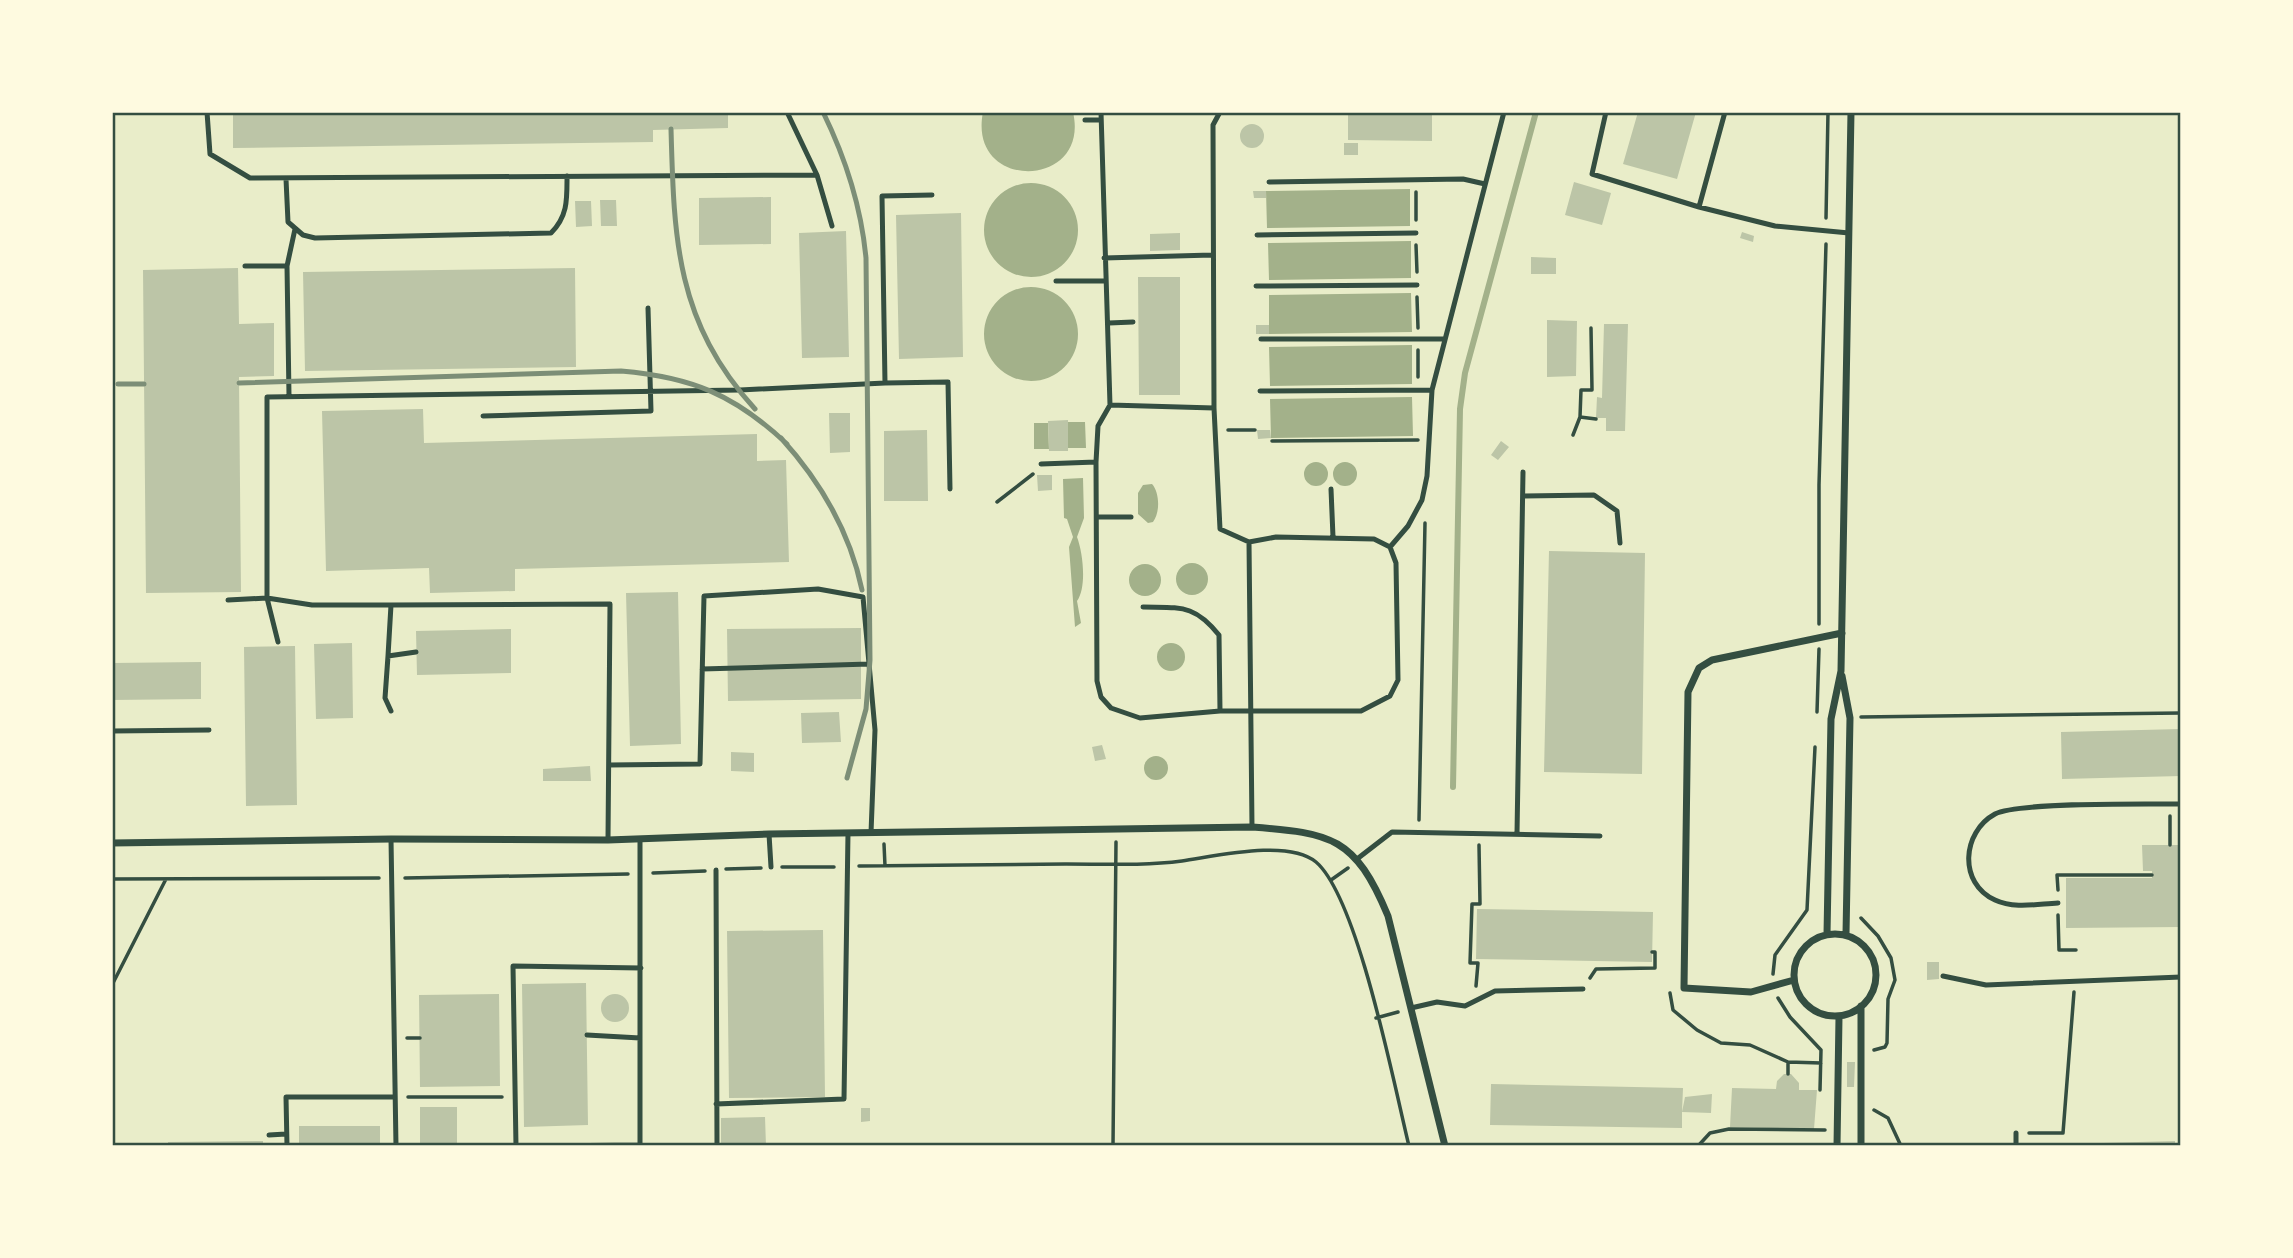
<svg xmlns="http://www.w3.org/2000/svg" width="2293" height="1258" font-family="'Exo 2',sans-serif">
  <rect width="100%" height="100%" fill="#e9edc9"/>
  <path fill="#a3b18a" d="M 983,112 L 1073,112 C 1091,190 967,192 983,112 Z
    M984 230a47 47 0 1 1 94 0a47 47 0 1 1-94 0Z
    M 1410,189 L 1410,226 L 1267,228 L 1266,191 Z
    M 1411,241 L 1411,278 L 1269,280 L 1268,243 Z
    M984 334a47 47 0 1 1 94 0a47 47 0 1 1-94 0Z
    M 1411,293 L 1412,332 L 1269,334 L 1269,295 Z
    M 1412,345 L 1412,384 L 1270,386 L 1269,347 Z
    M 1412,397 L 1413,436 L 1271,438 L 1270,399 Z
    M 1068,422 L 1085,422 L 1086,448 L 1068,448 Z
    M 1034,423 L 1048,423 L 1049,449 L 1034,449 Z
    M1304 474a12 12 0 1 1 24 0a12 12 0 1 1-24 0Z
    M1333 474a12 12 0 1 1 24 0a12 12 0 1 1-24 0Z
    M 1083,478 L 1084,518 L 1077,537 C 1083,553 1087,587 1077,601 L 1081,623 L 1075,627 L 1069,547 L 1073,537 L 1067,519 L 1064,518 L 1063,479 Z
    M 1152,484 C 1160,493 1160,513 1153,522 L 1148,523 L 1138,514 L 1138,493 L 1143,485 Z
    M1176 579a16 16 0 1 1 32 0a16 16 0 1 1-32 0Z
    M1129 580a16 16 0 1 1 32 0a16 16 0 1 1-32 0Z
    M1157 657a14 14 0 1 1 28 0a14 14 0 1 1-28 0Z
    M1144 768a12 12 0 1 1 24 0a12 12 0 1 1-24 0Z"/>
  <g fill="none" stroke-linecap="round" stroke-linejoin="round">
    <path stroke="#a3b18a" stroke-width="6" d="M 1453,787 L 1460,409 L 1465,373 L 1536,112"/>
  </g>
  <path fill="#bcc5a7" d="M 233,112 L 728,112 L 728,128 L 653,130 L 653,142 L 233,148 Z
    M 1348,112 L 1432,113 L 1432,141 L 1348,140 Z
    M 1638,112 L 1696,112 L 1677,179 L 1623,164 Z
    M1240 136a12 12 0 1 1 24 0a12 12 0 1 1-24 0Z
    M 1344,143 L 1358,143 L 1358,155 L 1344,155 Z
    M 1574,182 L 1611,193 L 1602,225 L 1565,215 Z
    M 1253,191 L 1266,191 L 1266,198 L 1254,198 Z
    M 771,197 L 771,244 L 699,245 L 699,198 Z
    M 600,200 L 616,200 L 617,226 L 601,226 Z
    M 575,201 L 591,201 L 592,226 L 576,227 Z
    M 961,213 L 963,357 L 899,359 L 896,215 Z
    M 846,231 L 849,357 L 802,358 L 799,233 Z
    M 1742,232 L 1754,236 L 1753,242 L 1740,238 Z
    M 1180,233 L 1180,250 L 1150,251 L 1150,234 Z
    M 1531,257 L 1556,258 L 1556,274 L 1531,274 Z
    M 238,268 L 239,324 L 274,323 L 274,376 L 239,377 L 241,592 L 146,593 L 143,270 Z
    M 575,268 L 576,367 L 305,371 L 303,272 Z
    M 1138,277 L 1180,277 L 1180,395 L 1139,395 Z
    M 1547,320 L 1577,321 L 1576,376 L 1547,377 Z
    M 1604,324 L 1628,324 L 1625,431 L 1606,431 L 1606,418 L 1596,418 L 1597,397 L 1602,398 Z
    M 1256,325 L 1269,325 L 1269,334 L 1256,334 Z
    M 423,409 L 424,443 L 757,434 L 757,461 L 786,460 L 789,562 L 515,569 L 515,591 L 430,593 L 429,568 L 326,571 L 322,411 Z
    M 829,413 L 850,413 L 850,452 L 830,453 Z
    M 1068,420 L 1068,451 L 1049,451 L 1048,421 Z
    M 927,430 L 928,501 L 884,501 L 884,431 Z
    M 1257,430 L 1270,430 L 1271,438 L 1258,439 Z
    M 1501,441 L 1509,447 L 1498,460 L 1491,455 Z
    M 1037,475 L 1052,475 L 1052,490 L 1038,491 Z
    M 1549,551 L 1645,553 L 1642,774 L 1544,772 Z
    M 678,592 L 681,744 L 630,746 L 626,593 Z
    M 861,628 L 861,699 L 728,701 L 727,629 Z
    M 511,629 L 511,673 L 417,675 L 416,631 Z
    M 352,643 L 353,718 L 316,719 L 314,644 Z
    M 295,646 L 297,805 L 246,806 L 244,647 Z
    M 201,662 L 201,699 L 112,700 L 112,663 Z
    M 839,712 L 841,742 L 802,743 L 801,713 Z
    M 2181,729 L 2181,776 L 2062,779 L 2061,732 Z
    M 1102,745 L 1106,759 L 1095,761 L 1092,747 Z
    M 731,752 L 754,753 L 754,772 L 731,771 Z
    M 590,766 L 591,781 L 543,781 L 543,769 Z
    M 2142,845 L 2181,845 L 2181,927 L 2066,928 L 2066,878 L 2152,878 L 2152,871 L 2143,871 Z
    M 1477,909 L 1653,912 L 1652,962 L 1476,959 Z
    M 823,930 L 825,1097 L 729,1098 L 727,931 Z
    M 1927,962 L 1939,962 L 1939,979 L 1927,980 Z
    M 586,983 L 588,1125 L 524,1127 L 522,984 Z
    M601 1008a14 14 0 1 1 28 0a14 14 0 1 1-28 0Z
    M 499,994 L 500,1086 L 420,1087 L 419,995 Z
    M 1847,1062 L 1855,1062 L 1854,1087 L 1847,1087 Z
    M 1784,1074 L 1791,1074 L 1799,1083 L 1799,1090 L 1817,1090 L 1814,1129 L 1730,1127 L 1732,1088 L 1776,1089 L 1777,1081 Z
    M 1491,1084 L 1683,1088 L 1682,1112 L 1685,1097 L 1712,1094 L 1711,1113 L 1682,1112 L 1682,1128 L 1490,1125 Z
    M 420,1107 L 457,1107 L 457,1146 L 420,1146 Z
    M 861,1108 L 870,1108 L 870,1121 L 861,1122 Z
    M 765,1117 L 766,1146 L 721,1146 L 721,1118 Z
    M 299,1126 L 380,1126 L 380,1146 L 299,1146 Z
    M 263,1141 L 263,1146 L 168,1146 L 168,1142 Z
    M 2175,1141 L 2175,1146 L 2065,1146 L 2065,1144 Z"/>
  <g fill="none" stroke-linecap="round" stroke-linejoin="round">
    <path stroke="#344e41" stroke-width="3.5" d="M 1416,192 L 1416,220
      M 1826,218 L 1828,112
      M 1416,245 L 1417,272
      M 1417,297 L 1418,328
      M 1418,350 L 1418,377
      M 1580,417 L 1596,419
      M 1228,430 L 1255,430
      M 1573,435 L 1580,417 L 1581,390 L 1592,390 L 1591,328
      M 1272,441 L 1418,440
      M 997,502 L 1033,474
      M 1819,624 L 1819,485 L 1826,244
      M 1817,712 L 1819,649
      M 1861,717 L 2181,713
      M 1419,820 L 1425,523
      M 884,844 L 885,866
      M 2170,845 L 2170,816
      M 859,866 C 928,865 997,865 1066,864 C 1104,864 1144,866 1182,861 C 1217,856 1288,839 1316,862 C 1358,898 1394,1085 1409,1146
      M 782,867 L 834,867
      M 726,869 L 761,868
      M 653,873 L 705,871
      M 405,878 L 628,874
      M 112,879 L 379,878
      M 1331,880 L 1348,868
      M 2058,890 L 2057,875 L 2152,875
      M 2058,915 L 2059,950 L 2076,950
      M 1861,918 L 1878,936 L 1891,958 L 1895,980 L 1888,999 L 1887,1043 L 1885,1047 L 1874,1050
      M 1773,974 L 1775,955 L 1807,910 L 1815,747
      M 1590,978 L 1596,969 L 1655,968 L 1655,952 L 1652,952
      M 112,985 L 166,879
      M 1476,986 L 1478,963 L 1470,963 L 1472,904 L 1480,904 L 1479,845
      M 1670,993 L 1673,1010 L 1697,1030 L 1721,1043 L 1750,1045 L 1788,1062 L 1821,1063
      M 1778,998 L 1790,1017 L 1821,1050 L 1820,1090
      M 1376,1018 L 1398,1012
      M 407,1038 L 420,1038
      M 1788,1074 L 1788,1062
      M 408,1097 L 502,1097
      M 1874,1110 L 1888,1118 L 1901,1146
      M 2029,1133 L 2063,1133 L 2074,992
      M 473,1146 L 488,1146
      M 1113,1146 L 1116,842
      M 1698,1146 L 1710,1133 L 1729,1129 L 1825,1130"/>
    <path stroke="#344e41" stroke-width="5" d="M 207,112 L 210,154 L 250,178 L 817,175
      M 787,112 L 817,175 L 832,226
      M 1101,112 L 1110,405 L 1098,426 L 1096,462 L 1097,681 L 1101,697 L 1111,708 L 1140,718 L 1220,711 L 1361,711 L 1390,696 L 1398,680 L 1396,563 L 1390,547 L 1374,539 L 1276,537 L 1249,542 L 1220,529 L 1214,408 L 1213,125 L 1220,112
      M 1606,112 L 1592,174 L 1699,207 L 1775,226 L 1849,233
      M 1085,120 L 1101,120
      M 286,179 L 288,222 L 303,235 L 315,238 L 551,233 C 568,216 567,199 567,176
      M 1269,182 L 1463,179 L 1485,184
      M 1699,207 L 1725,112
      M 1257,235 L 1416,233
      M 1104,258 L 1212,255
      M 245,266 L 287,266 L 289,396
      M 287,266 L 295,229
      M 1056,281 L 1106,281
      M 1256,286 L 1417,285
      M 1109,323 L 1133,322
      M 1261,339 L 1444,339
      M 885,383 L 948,382 L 950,489
      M 1260,391 L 1432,390
      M 1110,405 L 1214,408
      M 483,416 L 651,411 L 648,308
      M 1041,464 L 1096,462
      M 1331,489 L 1333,537
      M 1523,496 L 1594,495 L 1617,511 L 1620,543
      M 1097,517 L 1131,517
      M 1249,542 L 1252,827
      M 1390,547 L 1408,526 L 1422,500 L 1427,476 L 1432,390 L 1504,112
      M 228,600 L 267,598 L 312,605 L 391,605
      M 1143,607 C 1181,608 1194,604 1219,635 L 1220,711
      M 278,642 L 267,598 L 267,397 L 740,390 L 885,383 L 882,196 L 932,195
      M 416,652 L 388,656 L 391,605 L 610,604 L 608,840
      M 388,656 L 385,698 L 391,711
      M 702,669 L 869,664
      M 112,731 L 209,730
      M 609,765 L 700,764 L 704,596 L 818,589 L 863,597 L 875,730 L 871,833
      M 769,834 L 771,867
      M 1517,834 L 1523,472
      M 391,839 L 396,1146
      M 1357,859 L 1392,832 L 1600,836
      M 716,870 L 717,1146
      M 2058,903 C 2037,904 2014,909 1995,900 C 1958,883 1962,832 1995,814 C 2018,802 2147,804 2181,804
      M 1943,976 L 1986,985 L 2181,977
      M 1411,1008 L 1437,1002 L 1465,1006 L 1495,991 L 1583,989
      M 587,1035 L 640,1038
      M 716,1104 L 844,1099 L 848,833
      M 269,1135 L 286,1134
      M 287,1146 L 286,1097 L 395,1097
      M 516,1146 L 513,966 L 641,968
      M 537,1146 L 640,1145
      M 640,1146 L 640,839
      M 2016,1146 L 2016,1133"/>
    <path stroke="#344e41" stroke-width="7" d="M 1842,676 L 1850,718 L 1846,934
      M 112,843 L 391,839 L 608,840 L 769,834 L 1252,827 C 1332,833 1355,837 1388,916 L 1445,1146
      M1794 975a41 41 0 1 1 82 0a41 41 0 1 1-82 0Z
      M 1827,934 L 1831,719 L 1841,671 L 1851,112
      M 1794,980 L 1751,992 L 1684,988 L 1688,692 L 1699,668 L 1712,660 L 1842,633
      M 1837,1146 L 1839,1017
      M 1861,1146 L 1861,1006"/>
    <path stroke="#7c8e77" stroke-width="5" d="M 823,112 C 846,159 861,205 866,258 L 870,660 L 866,709 L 847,778
      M 671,129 C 674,240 676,322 755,409
      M 239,383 L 621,371 C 692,377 735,395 787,444
      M 118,384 L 144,384
      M 781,438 C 820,481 850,532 862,590"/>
  </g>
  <rect width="2293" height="1258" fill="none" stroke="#fefae0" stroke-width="228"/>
  <rect x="114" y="114" width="2065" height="1030" fill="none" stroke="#344e41" stroke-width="2.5"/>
</svg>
